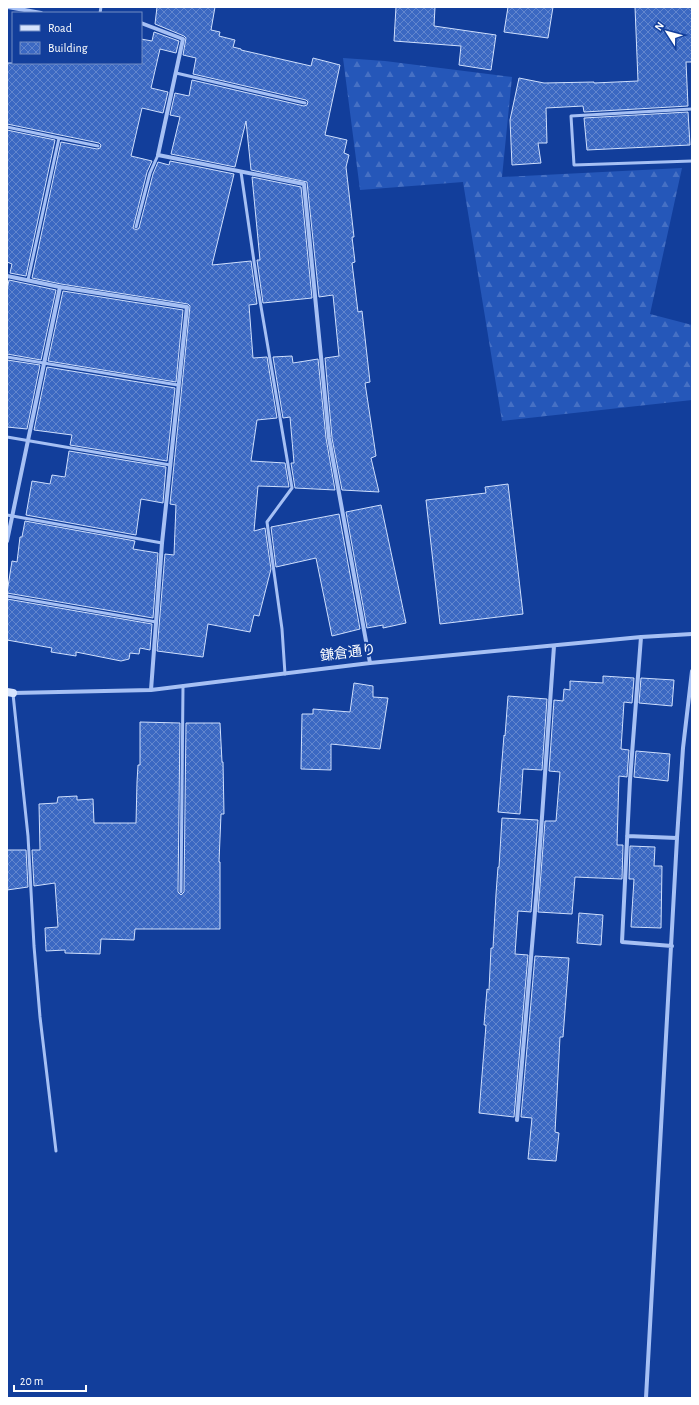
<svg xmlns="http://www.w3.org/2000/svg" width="699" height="1405" font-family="'Alegreya Sans','Noto Sans JP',sans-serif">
  <defs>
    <pattern id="forest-firs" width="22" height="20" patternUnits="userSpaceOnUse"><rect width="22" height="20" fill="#2557b9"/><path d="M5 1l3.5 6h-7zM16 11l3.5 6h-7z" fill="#4670c4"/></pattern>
    <pattern id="building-cross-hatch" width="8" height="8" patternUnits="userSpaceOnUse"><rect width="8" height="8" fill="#3b68c2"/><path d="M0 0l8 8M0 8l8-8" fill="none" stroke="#6286ce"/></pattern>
  </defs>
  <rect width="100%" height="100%" fill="#123e9b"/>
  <path fill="url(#forest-firs)" d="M 343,58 L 385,61 L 512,77 L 502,177 L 682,168 L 650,314 L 692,325 L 692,400 L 502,421 L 463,182 L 360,190 Z"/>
  <path fill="url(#building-cross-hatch)" stroke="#cfdffd" d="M 157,7 L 215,7 L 211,30 L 220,32 L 219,36 L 235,40 L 233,47 L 241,49 L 241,50 L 311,66 L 313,58 L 340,65 L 325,135 L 347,140 L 344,153 L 349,155 L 346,167 L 354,237 L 352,237 L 355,262 L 352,263 L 358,312 L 362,311 L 370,382 L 365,383 L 376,456 L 371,458 L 379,492 L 342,490 L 332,438 L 325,358 L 339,356 L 333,295 L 319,297 L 307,182 L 251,170 L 246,121 L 235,167 L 171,154 L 180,117 L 170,115 L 175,93 L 189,96 L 192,80 L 304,106 L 307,105 L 308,102 L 306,100 L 193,74 L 196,58 L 183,55 L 186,38 L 184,36 L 155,24 Z
    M 396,7 L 435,7 L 434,26 L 496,35 L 491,70 L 459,65 L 461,46 L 394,41 Z
    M 508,7 L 553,7 L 548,38 L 504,32 Z
    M 635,7 L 692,7 L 692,62 L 686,62 L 688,106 L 584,112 L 583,106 L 546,108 L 547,143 L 538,143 L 541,163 L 512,165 L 510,120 L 519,78 L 544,83 L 594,82 L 594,83 L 638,81 Z
    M 154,32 L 179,41 L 176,53 L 160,49 L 151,88 L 168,92 L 163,113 L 142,108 L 131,156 L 152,161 L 147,172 L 133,228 L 136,230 L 139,228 L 153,174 L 158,162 L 169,165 L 170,161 L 234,174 L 212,265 L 251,261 L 257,304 L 249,305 L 253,358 L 267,357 L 277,418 L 257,420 L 251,461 L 285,463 L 289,487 L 258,486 L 254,531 L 265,528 L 271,569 L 259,616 L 254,615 L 250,632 L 208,624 L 203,657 L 157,651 L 165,554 L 174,555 L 176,505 L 170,504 L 190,306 L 188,304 L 61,284 L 32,278 L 61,142 L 97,149 L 100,148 L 101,145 L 99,143 L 7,124 L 7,63 L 141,63 L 141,39 L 152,41 Z
    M 688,112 L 690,145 L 587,150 L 584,118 Z
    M 7,130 L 55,140 L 26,276 L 10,273 L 12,264 L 7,262 Z
    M 252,177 L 301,187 L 312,298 L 263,303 L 257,260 L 260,260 Z
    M 9,280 L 56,290 L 41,360 L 7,354 L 7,290 Z
    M 63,291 L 183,310 L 176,382 L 48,361 Z
    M 292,356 L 293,363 L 318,359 L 326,438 L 335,490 L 295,488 L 291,463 L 294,463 L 290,417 L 283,418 L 273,357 Z
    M 7,360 L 40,365 L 27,429 L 7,427 Z
    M 47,367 L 175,388 L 167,461 L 70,445 L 72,435 L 34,430 Z
    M 69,451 L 166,467 L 163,503 L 141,499 L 136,535 L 26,515 L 32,481 L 50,484 L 52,475 L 65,477 Z
    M 508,484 L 523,614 L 440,624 L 426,500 L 486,493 L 485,487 Z
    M 381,505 L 406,623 L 383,628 L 383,625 L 367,628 L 346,512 Z
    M 339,514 L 360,629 L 332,636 L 316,558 L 276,567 L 271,527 Z
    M 25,521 L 135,541 L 133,549 L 158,553 L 153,618 L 7,593 L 12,561 L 17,562 L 20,537 L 22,537 Z
    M 7,599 L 152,624 L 150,650 L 140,648 L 139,654 L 130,653 L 129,659 L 121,661 L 76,652 L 76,656 L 51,652 L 52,648 L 7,640 Z
    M 603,676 L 634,678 L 632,703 L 624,702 L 621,749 L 629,750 L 627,777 L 619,776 L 617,845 L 623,845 L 622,879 L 575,877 L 572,914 L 538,912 L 545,821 L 556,821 L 560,772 L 549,771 L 554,700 L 563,701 L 564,689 L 570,690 L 570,681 L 603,683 Z
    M 641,678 L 674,680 L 672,706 L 639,703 Z
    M 354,683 L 373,686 L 373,697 L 388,698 L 380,749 L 331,744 L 331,770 L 301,769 L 302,714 L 313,714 L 313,709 L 350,712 Z
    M 508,696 L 547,699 L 542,770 L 523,769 L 520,814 L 498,812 L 504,735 L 505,736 Z
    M 140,722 L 180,723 L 178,892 L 181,895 L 184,892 L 186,723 L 220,723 L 222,762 L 223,762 L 224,814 L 221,814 L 219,862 L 220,862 L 220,929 L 135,929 L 134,940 L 101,939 L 100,954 L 65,953 L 65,950 L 46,951 L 45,928 L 58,927 L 55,883 L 34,886 L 32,850 L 40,850 L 39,804 L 57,803 L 58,797 L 77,796 L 77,800 L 93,799 L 94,823 L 136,823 L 137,782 L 138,765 L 140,765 Z
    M 636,751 L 670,754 L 668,781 L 634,777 Z
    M 502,818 L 538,820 L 531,912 L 518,911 L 515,954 L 528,955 L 514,1117 L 479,1113 L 486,1025 L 484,1025 L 487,989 L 489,990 L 491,948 L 493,948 L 496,894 L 498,867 L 499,867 Z
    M 630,846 L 655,847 L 654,866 L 662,866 L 661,928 L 631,927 L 634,879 L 629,879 Z
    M 7,850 L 26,850 L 28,887 L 7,890 Z
    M 579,913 L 603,915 L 601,945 L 577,943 Z
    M 535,956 L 569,958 L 563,1037 L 560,1037 L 555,1132 L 559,1133 L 556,1161 L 528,1159 L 532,1118 L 521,1117 Z"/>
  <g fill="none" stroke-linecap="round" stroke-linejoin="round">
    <path stroke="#a6c0f4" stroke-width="3" d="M 100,13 L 101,7
      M 176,73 L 305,103
      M 692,109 L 571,116 L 574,165 L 692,161
      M 7,127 L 59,138 L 28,280
      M 59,138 L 98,146
      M 241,172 L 258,289 L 292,488 L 267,522 L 282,629 L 285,674
      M 136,227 L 150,173 L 158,155
      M 7,357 L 178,385
      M 7,437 L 170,465
      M 7,515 L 162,543
      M 7,596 L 156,622
      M 13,694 L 28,836 L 34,946 L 40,1017 L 56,1151
      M 181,892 L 183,686"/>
    <path stroke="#a6c0f4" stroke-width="4" d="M 8,7 L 41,13
      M 141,23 L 183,39 L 158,155 L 304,184 L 329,438 L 370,663
      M 7,276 L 60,287 L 187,307 L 162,543 L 151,690
      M 7,541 L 60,287
      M 641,637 L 630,780 L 622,942 L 672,946
      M 13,693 L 151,690 L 370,663 L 641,637 L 692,634
      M 627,836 L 677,838
      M 517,1120 L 537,888 L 554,646
      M 646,1398 L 677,838 L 683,748 L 692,671"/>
    <path stroke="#d6e3fd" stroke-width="8" d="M 7,692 L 13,693"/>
  </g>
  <g text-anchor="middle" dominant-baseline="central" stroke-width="4" stroke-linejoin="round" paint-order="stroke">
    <g font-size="14" fill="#fff" stroke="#123e9b">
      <text transform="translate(348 653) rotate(-7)">鎌倉通り</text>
    </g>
  </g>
  <rect width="699" height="1405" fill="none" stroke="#ffffff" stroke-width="16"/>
  <rect x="12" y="12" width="130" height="52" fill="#123e9b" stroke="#718bc3"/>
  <rect x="20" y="25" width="20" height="6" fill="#d6e3fd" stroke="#718bc3"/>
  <text x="48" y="32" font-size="12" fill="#ffffff">Road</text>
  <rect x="20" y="42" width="20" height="12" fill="url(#building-cross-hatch)" stroke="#718bc3"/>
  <text x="48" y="52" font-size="12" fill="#ffffff">Building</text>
  <g transform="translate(667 32) rotate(306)" stroke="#123e9b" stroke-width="3" paint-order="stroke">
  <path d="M0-3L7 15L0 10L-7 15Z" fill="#ffffff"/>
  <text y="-6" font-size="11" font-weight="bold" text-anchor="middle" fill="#ffffff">N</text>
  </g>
  <path d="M14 1385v6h72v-6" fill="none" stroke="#ffffff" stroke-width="2"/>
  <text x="20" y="1385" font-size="12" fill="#ffffff" stroke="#123e9b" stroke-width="3" paint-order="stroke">20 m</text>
</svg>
